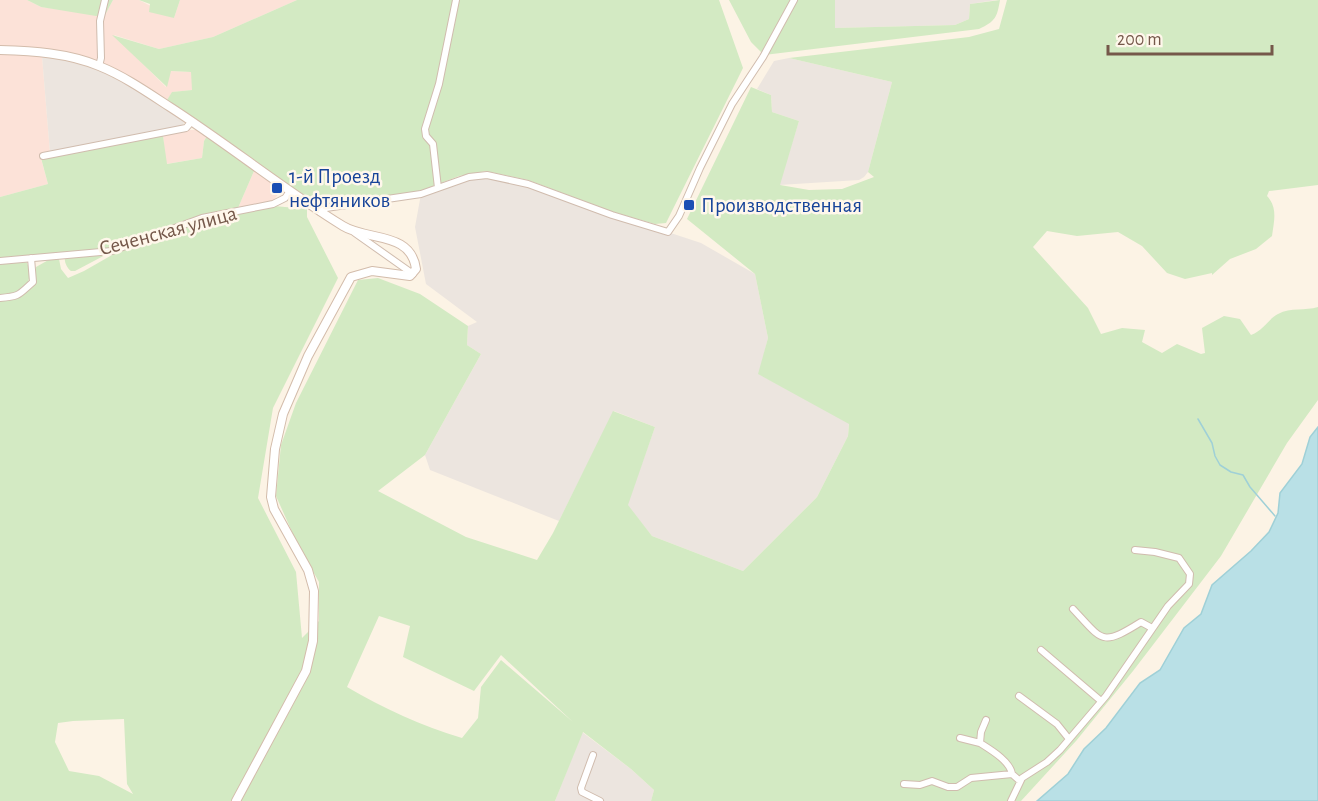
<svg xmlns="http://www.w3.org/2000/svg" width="1318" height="801" font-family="'Alegreya Sans',sans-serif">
  <rect width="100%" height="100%" fill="#fcf3e5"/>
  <path fill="#fce2d8" d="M 0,0 L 27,0 L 41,7 L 105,15 L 113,0 L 139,0 L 174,18 L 180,0 L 297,0 L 213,37 L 159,49 L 114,35 L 166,87 L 170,71 L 192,72 L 192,90 L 173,92 L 167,100 L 139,82 L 89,58 L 59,51 L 0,47 Z
    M 0,53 L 42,56 L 50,153 L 40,155 L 48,184 L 0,197 Z
    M 189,130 L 196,130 L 207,136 L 204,141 L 202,158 L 166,164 L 163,136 Z
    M 254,171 L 280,189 L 280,192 L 272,202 L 238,208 Z"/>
  <path fill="#ece5df" d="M 835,0 L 996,0 L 970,4 L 969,19 L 955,25 L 835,28 Z
    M 42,56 L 58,58 L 100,70 L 137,90 L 182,119 L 184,123 L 182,126 L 50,153 Z
    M 789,58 L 892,82 L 868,172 L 864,177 L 859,180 L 779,185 L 799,121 L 772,112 L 771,95 L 757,89 L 774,61 Z
    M 498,176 L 701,243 L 755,274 L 768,338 L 759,374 L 849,423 L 848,436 L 817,497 L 743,571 L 652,536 L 627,505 L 655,427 L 614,411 L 559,521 L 430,470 L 425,455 L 481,354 L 467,345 L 468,326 L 477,322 L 426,284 L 415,227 L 421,194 L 469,177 Z
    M 582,732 L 631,769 L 654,790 L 651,801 L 555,801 Z"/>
  <path fill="#d3eac3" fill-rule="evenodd" d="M 27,0 L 113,0 L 105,15 L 96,16 L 41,7 Z
    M 139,0 L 180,0 L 174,18 L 149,12 L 150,4 Z
    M 297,0 L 719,0 L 743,68 L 666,223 L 655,224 L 613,212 L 528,180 L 486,171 L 459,176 L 420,191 L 334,204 L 316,203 L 305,197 L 167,100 L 172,92 L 192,90 L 191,72 L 171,71 L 167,87 L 112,35 L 159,49 L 213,37 Z
    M 729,0 L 835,0 L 835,28 L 955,25 L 969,19 L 970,4 L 1000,0 C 997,17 996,21 979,29 L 764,55 L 751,42 Z
    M 1007,0 L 1318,0 L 1318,185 L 1269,191 L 1267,196 C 1278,208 1274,221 1272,236 L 1256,249 L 1230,259 L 1212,275 L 1212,273 L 1185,279 L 1167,273 L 1142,246 L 1118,232 L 1077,236 L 1047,231 L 1033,247 L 1088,308 L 1101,334 L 1122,328 L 1145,330 L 1142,342 L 1162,353 L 1177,344 L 1201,354 L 1205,353 L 1202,328 L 1224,316 L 1240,319 L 1251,335 C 1264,330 1268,319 1278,314 C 1291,307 1305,311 1318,307 L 1318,400 L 1287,443 L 1221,556 L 1133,671 L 1076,741 L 1021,801 L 651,801 L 654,790 L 631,769 L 583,732 L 555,801 L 0,801 L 0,300 L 16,299 L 33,287 L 36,267 L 52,258 L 59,259 L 61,269 L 68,278 L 84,271 L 119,251 L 203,221 L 274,206 L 307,209 L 307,217 L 338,278 L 273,408 L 258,498 L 296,572 L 302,638 L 319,621 L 319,582 L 297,543 L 276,496 L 281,445 L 296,403 L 358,280 L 378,278 L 420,294 L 468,326 L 467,345 L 481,354 L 425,455 L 378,491 L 466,537 L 537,560 L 553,533 L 613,411 L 655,427 L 628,505 L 652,536 L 743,571 L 817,497 L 848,436 L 849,424 L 758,374 L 768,338 L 755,274 L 687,219 L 751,87 L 771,95 L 772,112 L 799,121 L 780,185 L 809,190 L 842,189 L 874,177 L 868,172 L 892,82 L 789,58 L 969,37 L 999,29 ZM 379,616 L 410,626 L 403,657 L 474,691 L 501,655 L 573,722 L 501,660 L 481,687 L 478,718 L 462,738 C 422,726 383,708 347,687 ZM 124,719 L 127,784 L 133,794 L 99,776 L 69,771 L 55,742 L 58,723 L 73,721 Z
    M 163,136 L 167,164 L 202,158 L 204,141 L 207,136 L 254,171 L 238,208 L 111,249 L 0,259 L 0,197 L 48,184 L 41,158 Z
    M 109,253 L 75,271 L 71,271 C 67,268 64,262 65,257 Z
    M 23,261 L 27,263 C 32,274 29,282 23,292 L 0,297 L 0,263 Z"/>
  <path fill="#b9e0e6" stroke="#9fd0d7" stroke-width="1.5" d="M 1318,427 L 1318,801 L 1037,801 L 1068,774 L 1084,749 L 1106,728 L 1140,683 L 1160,670 L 1184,628 L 1201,614 L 1212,585 L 1251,551 L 1269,532 L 1278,513 L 1280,493 L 1302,464 L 1310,437 Z"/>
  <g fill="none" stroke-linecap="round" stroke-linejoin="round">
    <path stroke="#9fd0d7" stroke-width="1.5" d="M 1198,419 L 1212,443 L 1215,456 L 1220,465 L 1231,472 L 1243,475 L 1250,487 L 1275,516"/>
    <defs>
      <path id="street" d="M 99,66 L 101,58 L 100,21 L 105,0
        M 43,156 L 186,128 L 192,121
        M 438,188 L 433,144 L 426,136 L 425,129 L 439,84 L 456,0
        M 320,212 L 326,208 L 421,194 L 469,177 L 487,175 L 528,184 L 612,215 L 668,232 L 679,216 L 700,168 L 732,104 L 763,57 L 794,0
        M 355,233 L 413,274
        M 0,261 L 112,251 L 202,218 L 273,204 L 285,198 L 290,191
        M 0,298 C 21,296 18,295 33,282 L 31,258
        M 1073,609 C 1103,641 1101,647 1141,622 L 1152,628
        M 1041,650 L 1101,701
        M 1019,696 L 1057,724 L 1069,739
        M 986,720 L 981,732 L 980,743 C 991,750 1010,761 1012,774 L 1020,781
        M 960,738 L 980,743
        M 593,755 L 581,788 L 582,792 L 600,801
        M 904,784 L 920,785 L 932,781 L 948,787 L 957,787 L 971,778 L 1012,774
        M 1011,801 L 1022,778 L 1047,762 L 1060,750 L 1106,696 L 1168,606 L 1189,584 L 1190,574 L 1179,558 L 1155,552 L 1135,550"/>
      <path id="secondary" d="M 0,50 C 33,51 68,53 99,66 C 124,76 147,92 170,107 C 229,145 283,189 343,226 C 367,241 411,231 416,269 L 410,276 L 372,271 L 351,277 L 308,356 L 283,414 L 275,449 L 271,497 L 274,509 L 308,570 L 314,591 L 313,641 L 306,671 L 236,801"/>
    </defs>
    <use href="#street" stroke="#d0bcae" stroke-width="8"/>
    <use href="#secondary" stroke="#d3bcab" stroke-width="10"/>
    <use href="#street" stroke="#fff" stroke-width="6"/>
    <use href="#secondary" stroke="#fff" stroke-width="8"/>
  </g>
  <g fill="#1a4fb4" stroke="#fff7eb" stroke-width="2">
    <rect x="271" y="182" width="12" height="12" rx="3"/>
    <rect x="683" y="199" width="12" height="12" rx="3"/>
  </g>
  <g text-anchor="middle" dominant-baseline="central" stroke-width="5" stroke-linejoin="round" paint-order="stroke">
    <g font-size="21" fill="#164399" stroke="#fff7eb" text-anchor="start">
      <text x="289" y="176">1-й Проезд<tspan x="289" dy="24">нефтяников</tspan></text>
      <text x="701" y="205">Производственная</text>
    </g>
    <g font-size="21" fill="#75584a" stroke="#fff7eb">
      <text transform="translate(168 231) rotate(-15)">Сеченская улица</text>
    </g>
  </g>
  <path d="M1108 45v9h164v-9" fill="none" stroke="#75584a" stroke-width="3"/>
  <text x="1117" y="45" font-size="18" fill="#75584a" stroke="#fff7eb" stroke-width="4.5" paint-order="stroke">200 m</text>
</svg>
